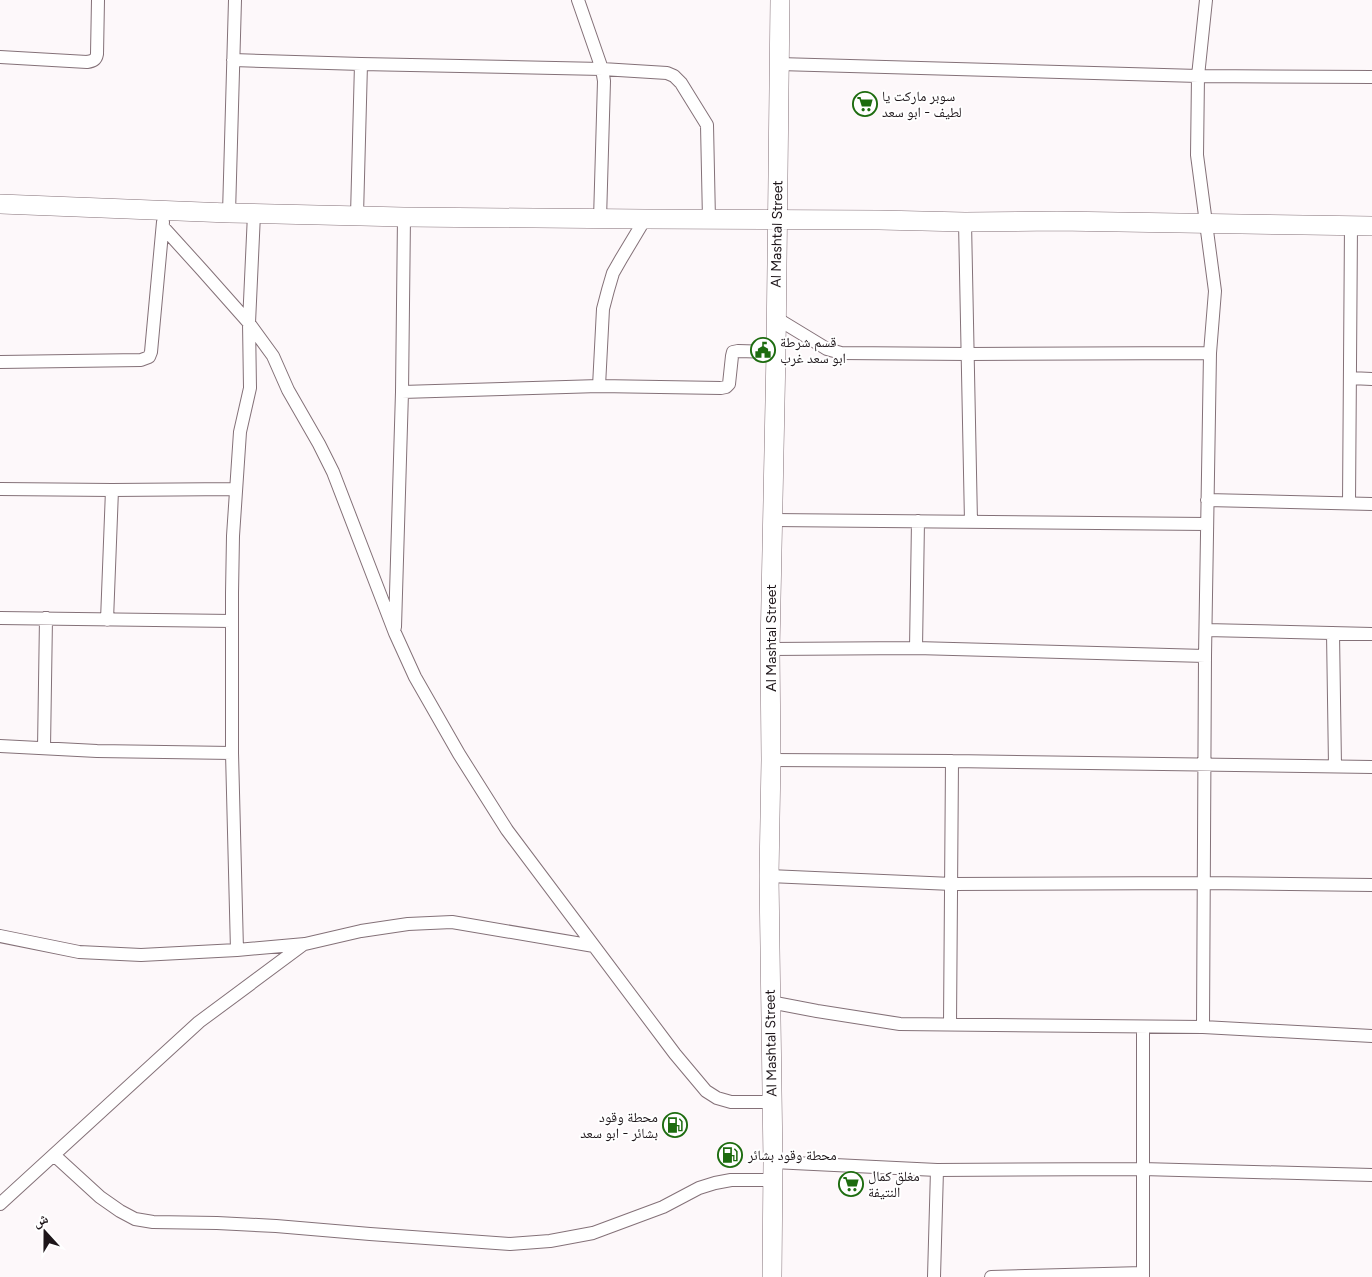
<svg xmlns="http://www.w3.org/2000/svg" width="1372" height="1277" font-family="Figtree,'Noto Naskh Arabic',sans-serif">
  <rect width="100%" height="100%" fill="#fdf8fa"/>
  <g fill="none" stroke-linecap="round" stroke-linejoin="round">
    <defs>
      <path id="street" d="M 578,0 L 602,69 L 604,81 L 600,219
        M 0,57 L 87,62 C 93,61 96,60 97,54 L 98,0
        M 233,60 L 361,64 L 602,69 L 667,73 L 674,76 L 681,83 L 707,125 L 709,220
        M 779,64 L 1198,76 L 1372,77
        M 229,213 L 235,0
        M 357,215 L 361,64
        M 965,222 L 971,522
        M 163,227 L 202,270 L 249,323 L 273,356 L 288,390 L 319,444 L 333,472 L 395,633 L 415,677 L 459,754 L 507,830 L 675,1054 L 706,1091 L 717,1098 L 731,1102 L 771,1102
        M 776,318 L 827,349 L 841,353 L 968,354 L 1210,353
        M 0,362 L 141,360 L 149,357 L 151,352 L 163,222
        M 1350,378 L 1372,379
        M 599,386 L 603,309 L 608,290 L 613,273 L 621,259 L 645,219
        M 402,392 L 599,386 L 721,388 L 726,387 L 729,384 L 732,356 L 733,352 L 738,351 L 776,352
        M 0,489 L 112,490 L 236,489
        M 1207,500 L 1372,504
        M 1349,503 L 1351,225
        M 773,520 L 1207,524
        M 0,618 L 232,621
        M 107,620 L 112,490
        M 395,627 L 402,392 L 404,217
        M 1206,630 L 1372,634
        M 1333,633 L 1335,766
        M 916,648 L 918,521
        M 770,649 L 916,648 L 1205,656
        M 0,746 L 97,751 L 232,753 L 232,593 L 233,536 L 240,432 L 250,388 L 249,323 L 254,214
        M 44,748 L 46,618
        M 232,753 L 237,950
        M 771,760 L 952,761 L 1372,767
        M 769,876 L 952,884 L 1204,883 L 1372,885
        M 0,936 L 79,952 L 141,955 L 237,950 L 305,944 L 361,931 L 408,924 L 452,922 L 594,946
        M 770,1002 L 817,1011 L 900,1024 L 1203,1027 L 1372,1036
        M 950,1025 L 952,761
        M 1203,1027 L 1205,656 L 1210,353 L 1215,291 L 1197,155 L 1198,76 L 1206,0
        M 54,1155 L 100,1197 L 120,1211 L 135,1219 L 153,1222 L 217,1223 L 276,1226 L 370,1234 L 510,1244 L 550,1241 L 593,1233 L 663,1207 L 699,1188 L 715,1183 L 731,1180 L 773,1180
        M 773,1162 L 937,1170 L 1142,1169 L 1372,1175
        M 0,1204 L 199,1022 L 304,944
        M 934,1277 L 937,1170
        M 991,1277 L 1143,1273
        M 1143,1277 L 1143,1027"/>
      <path id="secondary" d="M 0,204 L 229,213 L 404,217 L 645,219 L 879,220 L 965,222 L 1057,221 L 1372,226
        M 772,1277 L 773,1162 L 769,876 L 771,760 L 770,649 L 776,352 L 780,0"/>
    </defs>
    <use href="#street" stroke="#847178" stroke-width="14"/>
    <use href="#secondary" stroke="#847178" stroke-width="20"/>
    <use href="#street" stroke="#fff" stroke-width="12"/>
    <use href="#secondary" stroke="#fff" stroke-width="19"/>
  </g>
  <defs>
    <symbol id="supermarket-ring" viewBox="-11 -11 22 22"><circle r="9.5" fill="#fff" stroke="#1d6c0f" stroke-width="1.5"/><path d="M-6-5.5h2.5l.6 2H6L4.5 2H-2.5L-4.4-4H-6ZM-1.5 3.2a1.3 1.3 0 1 0 .1 0ZM3 3.2a1.3 1.3 0 1 0 .1 0Z" fill="#1d6c0f"/></symbol>
    <symbol id="civic-ring" viewBox="-11 -11 22 22"><circle r="9.5" fill="#fff" stroke="#1d6c0f" stroke-width="1.5"/><path d="M-.6-6.5H3V-4.5H.6V-3L4-1V1h2V6H-6V1h2V-1L-.6-3ZM-1.2 2.5V6h2.4V2.5Z" fill="#1d6c0f"/></symbol>
    <symbol id="fuel-ring" viewBox="-11 -11 22 22"><circle r="9.5" fill="#fff" stroke="#1d6c0f" stroke-width="1.5"/><path d="M-5.5-6h7V0h2V4h1.3V-2.5L3-4.5l.8-.8L6-3V5H2.5V1h-1V6h-7ZM-4.2-4.7v3.2H.2V-4.7Z" fill="#1d6c0f"/></symbol>
  </defs>
  <g fill-rule="evenodd">
    <use href="#supermarket-ring" x="851" y="90" width="28" height="28"/>
    <use href="#civic-ring" x="749" y="336" width="28" height="28"/>
    <use href="#fuel-ring" x="661" y="1111" width="28" height="28"/>
    <use href="#fuel-ring" x="716" y="1141" width="28" height="28"/>
    <use href="#supermarket-ring" x="837" y="1170" width="28" height="28"/>
  </g>
  <g text-anchor="middle" dominant-baseline="central" stroke-width="4" stroke-linejoin="round" paint-order="stroke">
    <g font-size="14" fill="#1e161a" stroke="#fff" text-anchor="start">
      <text x="882" y="96">سوبر ماركت يا<tspan x="882" dy="16">لطيف - ابو سعد</tspan></text>
      <text x="780" y="342">قسم شرطة<tspan x="780" dy="16">ابو سعد غرب</tspan></text>
      <text x="658" y="1117" text-anchor="end">محطة وقود<tspan x="658" dy="16">بشائر - ابو سعد</tspan></text>
      <text x="748" y="1155">محطة وقود بشائر</text>
      <text x="868" y="1176">مغلق كمال<tspan x="868" dy="16">النتيفة</tspan></text>
    </g>
    <g font-size="14" fill="#1e161a" stroke="#fff">
      <text transform="translate(777 234) rotate(-89)">Al Mashtal Street</text>
      <text transform="translate(771 638) rotate(-90)">Al Mashtal Street</text>
      <text transform="translate(771 1043) rotate(-91)">Al Mashtal Street</text>
    </g>
  </g>
  <g transform="translate(45 1232) rotate(339)" stroke="#ffffff" stroke-width="4" paint-order="stroke">
  <path d="M0-4L9 19L0 12L-9 19Z" fill="#1e161a"/>
  <text y="-8" font-size="14" font-weight="bold" text-anchor="middle" fill="#1e161a">ش</text>
  </g>
</svg>
